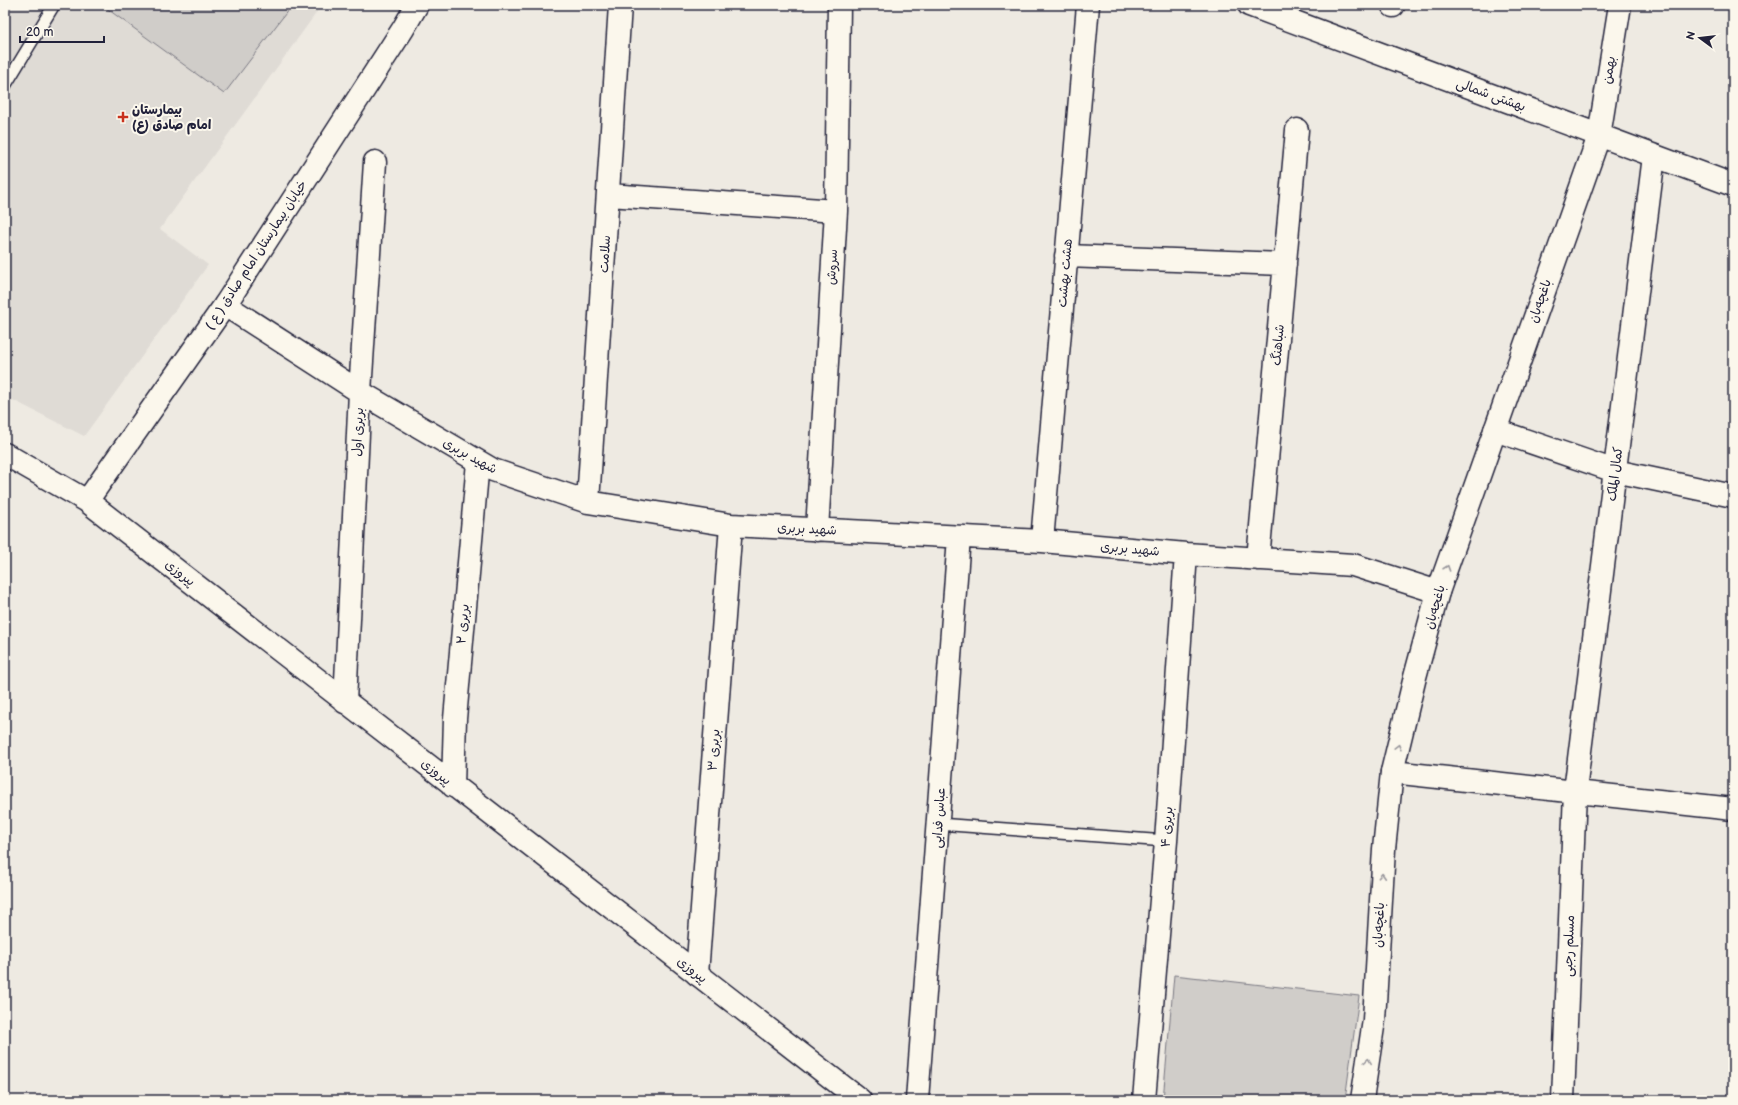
<svg xmlns="http://www.w3.org/2000/svg" width="1738" height="1105" font-family="'Balsamiq Sans','Playpen Sans Arabic',sans-serif">
  <rect width="100%" height="100%" fill="#eeeae2"/>
  <filter id="ink" filterUnits="userSpaceOnUse"><feTurbulence type="fractalNoise" baseFrequency=".025" numOctaves="2"/><feDisplacementMap in="SourceGraphic" scale="8" xChannelSelector="R" yChannelSelector="G"/><feConvolveMatrix kernelMatrix="1 2 1 2 8 2 1 2 1" color-interpolation-filters="sRGB"/></filter>
  <g filter="url(#ink)">
    <path fill="#dfdbd5" d="M 5,5 L 322,5 L 160,229 L 208,265 L 84,436 L 5,396 Z"/>
    <path fill="#d0cdc9" stroke="#797882" d="M 102,5 L 292,5 L 224,94 Z
      M 1174,975 L 1359,996 L 1345,1100 L 1163,1100 Z"/>
    <g fill="none" stroke-linecap="round" stroke-linejoin="round">
      <defs>
        <path id="service" d="M 5,86 L 54,5
          M 938,824 L 1166,841"/>
        <path id="minor" d="M 1393,6 L 1393,5
          M 1599,136 L 1620,5
          M 609,195 L 836,211
          M 1066,256 L 1285,264
          M 225,305 L 360,392 L 493,470 L 588,502 L 731,525 L 1042,541 L 1186,554 L 1353,565 L 1438,592
          M 1495,430 L 1615,471 L 1733,496
          M 588,502 L 620,5
          M 817,530 L 836,211 L 839,5
          M 1042,541 L 1088,5
          M 1258,559 L 1297,130
          M 345,702 L 360,392 L 375,162
          M 1392,772 L 1733,809
          M 453,786 L 455,719 L 478,462
          M 697,974 L 731,525
          M 917,1100 L 959,537
          M 1144,1100 L 1166,841 L 1186,554
          M 1563,1100 L 1575,791 L 1654,156"/>
        <path id="tertiary" d="M 5,454 L 87,501 L 860,1100
          M 87,501 L 225,305 L 403,29 L 417,5
          M 1362,1100 L 1374,1020 L 1384,849 L 1392,772 L 1415,677 L 1438,592 L 1599,136"/>
        <path id="secondary" d="M 1249,5 L 1733,185"/>
      </defs>
      <use href="#service" stroke="#22223b" stroke-width="14"/>
      <use href="#minor" stroke="#22223b" stroke-width="25"/>
      <use href="#tertiary" stroke="#22223b" stroke-width="25"/>
      <use href="#secondary" stroke="#22223b" stroke-width="25"/>
      <use href="#service" stroke="#fbf7ec" stroke-width="11"/>
      <use href="#minor" stroke="#fbf7ec" stroke-width="22"/>
      <use href="#tertiary" stroke="#fbf7ec" stroke-width="22"/>
      <use href="#secondary" stroke="#fbf7ec" stroke-width="22"/>
    </g>
    <defs><path id="oneway-chevron" d="M-2-3.5L2.5 0L-2 3.5" fill="none" stroke-width="1.6" stroke-linecap="round" stroke-linejoin="round"/></defs>
    <g stroke="#99979c">
      <use href="#oneway-chevron" transform="translate(1447 568) rotate(-71)"/>
      <use href="#oneway-chevron" transform="translate(1398 747) rotate(-76)"/>
      <use href="#oneway-chevron" transform="translate(1382 876) rotate(-87)"/>
      <use href="#oneway-chevron" transform="translate(1368 1061) rotate(-82)"/>
    </g>
  </g>
  <path fill="#c8321e" stroke="#fbf7ec" stroke-width="1.5" d="M121 111h4v4h4v4h-4v4h-4v-4h-4v-4h4z"/>
  <g text-anchor="middle" dominant-baseline="central" stroke-width="4" stroke-linejoin="round" paint-order="stroke">
    <g font-size="13" fill="#22223b" stroke="#fbf7ec">
      <text transform="translate(1609 70) rotate(-81)">بهمن</text>
      <text transform="translate(1491 95) rotate(20)">بهشتی شمالی</text>
      <text transform="translate(605 254) rotate(-86)">سلامت</text>
      <text transform="translate(256 255) rotate(-57)">خیابان بیمارستان امام صادق ( ع )</text>
      <text transform="translate(832 267) rotate(-86)">سروش</text>
      <text transform="translate(1065 273) rotate(-85)">هشت بهشت</text>
      <text transform="translate(1540 301) rotate(-71)">باغچه‌بان</text>
      <text transform="translate(1278 345) rotate(-85)">شباهنگ</text>
      <text transform="translate(358 432) rotate(-87)">بربری اول</text>
      <text transform="translate(470 456) rotate(29)">شهید بربری</text>
      <text transform="translate(1615 474) rotate(-83)">کمال الملک</text>
      <text transform="translate(807 529) rotate(3)">شهید بربری</text>
      <text transform="translate(1130 549) rotate(5)">شهید بربری</text>
      <text transform="translate(180 573) rotate(38)">پیروزی</text>
      <text transform="translate(1435 607) rotate(-74)">باغچه‌بان</text>
      <text transform="translate(463 624) rotate(-85)">بربری ۲</text>
      <text transform="translate(714 750) rotate(-86)">بربری ۳</text>
      <text transform="translate(436 772) rotate(38)">پیروزی</text>
      <text transform="translate(939 818) rotate(-86)">عباس فدایی</text>
      <text transform="translate(1167 827) rotate(-86)">بربری ۴</text>
      <text transform="translate(1379 925) rotate(-87)">باغچه‌بان</text>
      <text transform="translate(1569 946) rotate(-88)">مسلم رجبی</text>
      <text transform="translate(692 970) rotate(38)">پیروزی</text>
    </g>
    <g font-size="13" font-weight="bold" fill="#22223b" stroke="#fbf7ec" text-anchor="start">
      <text x="132" y="110">بیمارستان<tspan x="132" dy="15">امام صادق (ع)</tspan></text>
    </g>
  </g>
  <rect width="1738" height="1105" fill="none" stroke="#fbf7ec" stroke-width="20"/>
  <rect x="10" y="10" width="1718" height="1085" fill="none" stroke="#22223b" stroke-width="1.5" filter="url(#ink)"/>
  <g transform="translate(1700 38) rotate(285)" stroke="#fbf7ec" stroke-width="3" paint-order="stroke">
  <path d="M0-3L7 15L0 10L-7 15Z" fill="#22223b"/>
  <text y="-6" font-size="11" font-weight="bold" text-anchor="middle" fill="#22223b">N</text>
  </g>
  <path d="M20 36v6h84v-6" fill="none" stroke="#22223b" stroke-width="2"/>
  <text x="26" y="36" font-size="12" fill="#22223b" stroke="#fbf7ec" stroke-width="3" paint-order="stroke">20 m</text>
</svg>
